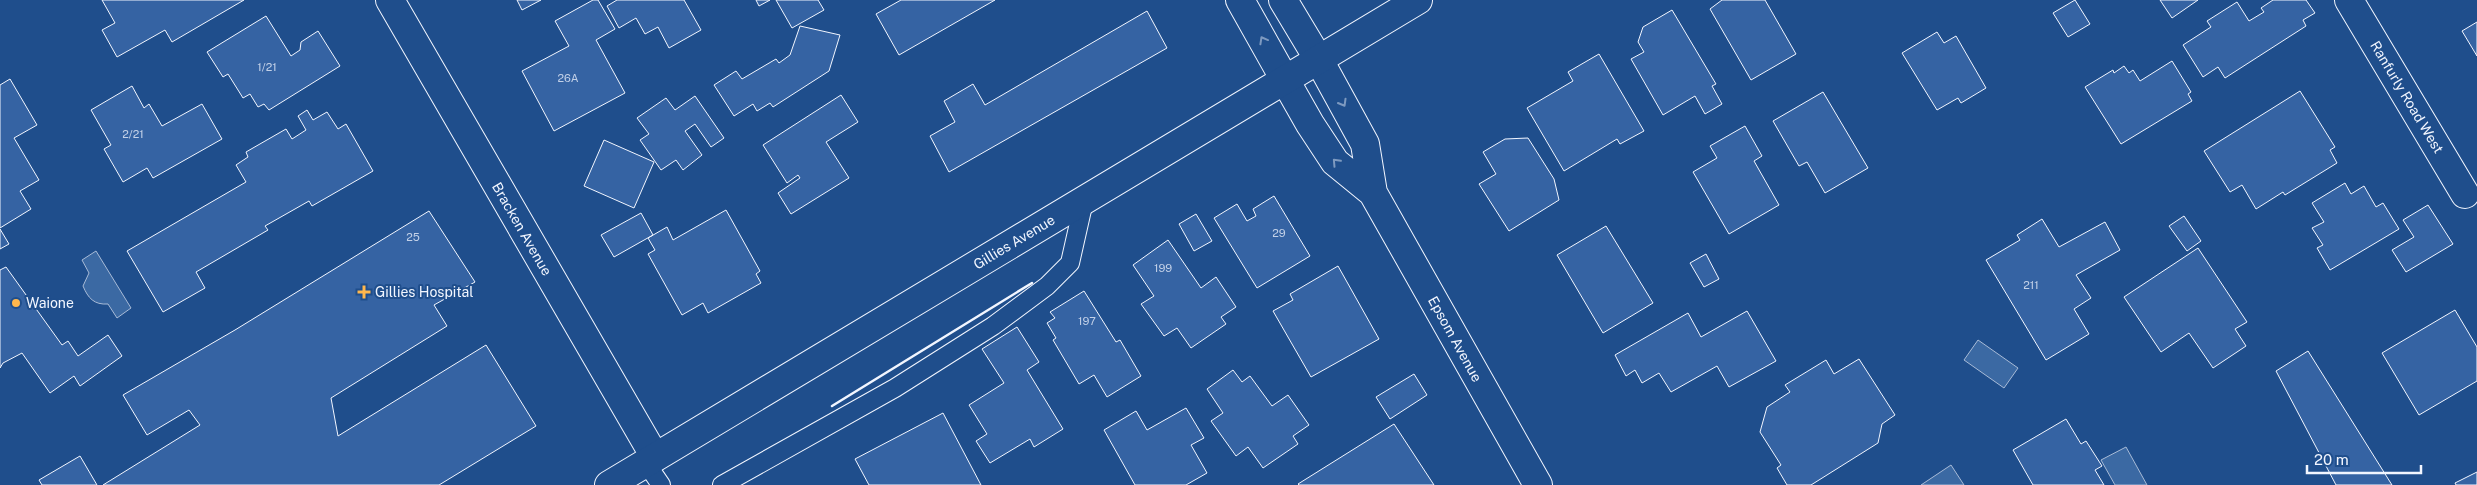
<svg xmlns="http://www.w3.org/2000/svg" width="2477" height="485" font-family="'Public Sans',sans-serif">
  <rect width="100%" height="100%" fill="#1f4e8c"/>
  <path fill="#3b69a3" stroke="#a8bbd7" d="M 96,251 L 131,308 L 117,318 L 108,304 C 94,305 88,298 83,286 L 89,273 L 82,260 Z
    M 1978,340 L 2018,368 L 2004,388 L 1964,360 Z
    M 2126,447 L 2147,485 L 2115,485 L 2101,460 Z
    M 1951,465 L 1964,485 L 1921,485 Z"/>
  <path fill="#3563a3" stroke="#f2f6ff" d="M 102,0 L 244,0 L 172,42 L 165,30 L 117,57 L 102,30 L 115,23 Z
    M 517,0 L 541,0 L 522,10 Z
    M 593,0 L 598,0 L 615,29 L 596,40 L 625,93 L 554,131 L 522,71 L 569,46 L 555,21 Z
    M 617,0 L 684,0 L 701,30 L 669,48 L 658,27 L 645,34 L 636,18 L 619,28 L 607,6 Z
    M 756,0 L 770,0 L 759,6 Z
    M 776,0 L 818,0 L 824,10 L 792,28 Z
    M 901,0 L 995,0 L 899,55 L 876,14 Z
    M 1722,0 L 1765,0 L 1796,54 L 1751,80 L 1710,9 Z
    M 2075,0 L 2090,24 L 2068,37 L 2053,13 Z
    M 2160,0 L 2198,0 L 2172,18 Z
    M 2273,0 L 2306,0 L 2315,13 L 2303,20 L 2306,26 L 2225,78 L 2218,67 L 2203,77 L 2183,45 L 2211,27 L 2207,21 L 2237,2 L 2249,21 L 2264,12 L 2261,8 Z
    M 1672,10 L 1716,84 L 1712,86 L 1722,104 L 1705,114 L 1695,96 L 1663,115 L 1631,59 L 1644,52 L 1638,42 L 1643,27 Z
    M 1147,11 L 1167,48 L 949,172 L 930,136 L 955,122 L 944,101 L 973,84 L 985,105 Z
    M 266,16 L 291,56 L 300,50 L 301,42 L 318,31 L 340,66 L 269,110 L 264,104 L 258,107 L 250,94 L 243,98 L 228,74 L 223,77 L 207,52 Z
    M 2477,22 L 2477,56 L 2462,31 Z
    M 800,26 L 840,35 L 829,71 L 773,107 L 770,103 L 757,111 L 753,104 L 734,116 L 714,85 L 736,71 L 742,79 L 776,59 L 779,63 L 790,55 Z
    M 1937,32 L 1944,43 L 1956,36 L 1986,88 L 1961,103 L 1958,98 L 1937,110 L 1902,53 Z
    M 1599,54 L 1644,131 L 1620,144 L 1617,139 L 1564,171 L 1527,108 L 1573,81 L 1568,72 Z
    M 2172,61 L 2191,92 L 2188,94 L 2192,101 L 2121,144 L 2085,87 L 2113,70 L 2114,73 L 2124,66 L 2129,73 L 2133,70 L 2140,81 Z
    M 10,79 L 37,125 L 14,138 L 39,180 L 20,191 L 31,209 L 0,228 L 0,85 Z
    M 132,86 L 144,108 L 149,104 L 162,126 L 202,104 L 222,139 L 153,178 L 147,168 L 123,182 L 104,149 L 111,145 L 91,110 Z
    M 2300,91 L 2335,147 L 2330,150 L 2337,163 L 2285,195 L 2283,192 L 2256,209 L 2242,185 L 2230,192 L 2204,151 Z
    M 1823,92 L 1868,168 L 1825,193 L 1807,162 L 1799,166 L 1773,121 Z
    M 841,95 L 858,122 L 826,142 L 849,178 L 791,214 L 778,193 L 800,178 L 798,175 L 787,183 L 763,145 Z
    M 695,96 L 724,138 L 711,147 L 695,124 L 685,131 L 702,155 L 683,170 L 676,160 L 661,170 L 640,140 L 649,134 L 637,118 L 666,98 L 675,110 Z
    M 307,110 L 313,120 L 327,112 L 338,129 L 346,124 L 373,171 L 312,206 L 309,201 L 265,226 L 268,230 L 196,272 L 205,288 L 163,312 L 127,251 L 246,182 L 236,165 L 248,157 L 246,152 L 286,129 L 292,139 L 306,130 L 298,116 Z
    M 1745,126 L 1762,156 L 1754,161 L 1779,205 L 1729,234 L 1693,172 L 1717,158 L 1710,146 Z
    M 1528,138 L 1554,179 L 1559,200 L 1509,231 L 1479,184 L 1496,174 L 1483,152 L 1505,139 Z
    M 604,140 L 654,162 L 634,208 L 584,186 Z
    M 2345,183 L 2351,194 L 2364,186 L 2376,207 L 2383,203 L 2399,229 L 2330,270 L 2317,248 L 2323,245 L 2312,228 L 2324,222 L 2312,203 Z
    M 1274,196 L 1310,256 L 1257,288 L 1214,218 L 1237,204 L 1247,221 L 1256,216 L 1253,209 Z
    M 2428,205 L 2453,244 L 2406,272 L 2392,250 L 2414,237 L 2403,220 Z
    M 726,210 L 760,271 L 756,274 L 761,283 L 708,313 L 703,303 L 682,315 L 648,254 L 655,250 L 648,238 L 667,227 L 673,240 Z
    M 429,211 L 475,282 L 434,305 L 447,326 L 331,398 L 338,436 L 486,345 L 536,426 L 439,485 L 103,485 L 200,425 L 189,410 L 147,435 L 123,395 L 235,330 Z
    M 641,213 L 653,235 L 614,257 L 601,235 Z
    M 1196,214 L 1212,241 L 1194,251 L 1179,224 Z
    M 2184,216 L 2201,241 L 2187,251 L 2169,226 Z
    M 2042,219 L 2059,247 L 2105,222 L 2120,250 L 2076,275 L 2091,298 L 2074,309 L 2089,334 L 2046,360 L 1986,260 L 2020,240 L 2017,235 Z
    M 1606,226 L 1653,303 L 1603,333 L 1557,255 Z
    M 0,229 L 9,244 L 0,249 Z
    M 1168,240 L 1201,288 L 1216,277 L 1236,307 L 1221,317 L 1226,324 L 1191,348 L 1177,328 L 1164,336 L 1141,304 L 1154,296 L 1133,265 Z
    M 2198,248 L 2247,322 L 2235,329 L 2246,346 L 2213,368 L 2189,333 L 2161,352 L 2124,297 Z
    M 1706,254 L 1719,279 L 1704,287 L 1690,263 Z
    M 1338,266 L 1379,339 L 1311,377 L 1273,311 L 1293,300 L 1290,294 Z
    M 6,267 L 62,345 L 68,341 L 78,356 L 108,335 L 122,356 L 80,386 L 74,376 L 50,393 L 22,353 L 3,363 L 0,368 L 0,270 Z
    M 1084,291 L 1116,342 L 1120,340 L 1141,376 L 1107,397 L 1094,375 L 1079,384 L 1053,340 L 1056,338 L 1047,323 L 1055,318 L 1050,312 Z
    M 2455,310 L 2477,347 L 2477,381 L 2419,415 L 2382,353 Z
    M 1747,311 L 1776,361 L 1729,387 L 1717,366 L 1671,392 L 1659,373 L 1642,383 L 1635,370 L 1626,376 L 1615,355 L 1688,313 L 1701,337 Z
    M 1017,327 L 1039,362 L 1027,370 L 1063,429 L 1034,447 L 1030,439 L 990,463 L 976,441 L 987,434 L 969,405 L 1004,383 L 982,349 Z
    M 2308,351 L 2392,485 L 2336,485 L 2276,371 Z
    M 1859,359 L 1895,415 L 1882,424 L 1878,443 L 1811,485 L 1787,485 L 1777,468 L 1781,465 L 1760,432 L 1767,407 L 1790,392 L 1785,385 L 1826,360 L 1834,374 Z
    M 1233,370 L 1242,382 L 1250,376 L 1272,406 L 1288,395 L 1309,425 L 1293,436 L 1298,444 L 1263,468 L 1248,447 L 1236,456 L 1211,421 L 1223,413 L 1207,389 Z
    M 1414,374 L 1427,395 L 1390,419 L 1376,397 Z
    M 1186,408 L 1204,438 L 1191,445 L 1207,473 L 1186,485 L 1135,485 L 1104,430 L 1136,411 L 1147,430 Z
    M 943,413 L 981,485 L 869,485 L 855,459 Z
    M 2066,419 L 2081,444 L 2086,441 L 2102,466 L 2095,470 L 2104,485 L 2033,485 L 2013,450 Z
    M 1394,424 L 1434,485 L 1299,485 L 1298,484 Z
    M 80,456 L 97,485 L 42,485 L 39,480 Z
    M 2477,472 L 2477,485 L 2456,485 L 2455,483 Z"/>
  <g fill="none" stroke-linecap="round" stroke-linejoin="round">
    <defs>
      <path id="service" d="M 646,463 L 661,485
        M 722,485 L 895,388 L 993,326 L 1047,286 L 1070,263 L 1084,201"/>
      <path id="minor" d="M 390,0 L 655,457
        M 1240,0 L 1285,80
        M 1283,0 L 1319,60
        M 2349,0 L 2465,194"/>
      <path id="tertiary" d="M 1319,60 L 1365,144 L 1373,193 L 1538,485
        M 1285,80 L 1310,124 L 1335,162 L 1373,193"/>
      <path id="secondary" d="M 609,485 L 1418,0"/>
    </defs>
    <use href="#service" stroke="#f2f6ff" stroke-width="20"/>
    <use href="#minor" stroke="#f2f6ff" stroke-width="30"/>
    <use href="#tertiary" stroke="#f2f6ff" stroke-width="30"/>
    <use href="#secondary" stroke="#f2f6ff" stroke-width="30"/>
    <use href="#service" stroke="#1f4e8c" stroke-width="18"/>
    <use href="#minor" stroke="#1f4e8c" stroke-width="28"/>
    <use href="#tertiary" stroke="#1f4e8c" stroke-width="28"/>
    <use href="#secondary" stroke="#1f4e8c" stroke-width="28"/>
    <path stroke="#f2f6ff" stroke-width="2.5" d="M 832,406 L 1032,283"/>
  </g>
  <defs><path id="oneway-chevron" d="M-2-3.5L2.5 0L-2 3.5" fill="none" stroke-width="1.6" stroke-linecap="round" stroke-linejoin="round" transform="scale(1.25)"/></defs>
  <g stroke="#7e9ac0">
    <use href="#oneway-chevron" transform="translate(1263 40) rotate(-119)"/>
    <use href="#oneway-chevron" transform="translate(1343 103) rotate(60)"/>
    <use href="#oneway-chevron" transform="translate(1336 162) rotate(-133)"/>
  </g>
  <g fill="#ffb74d" stroke="#1f4e8c" stroke-width="2">
    <path d="M361.5 284.5h5v5h5v5h-5v5h-5v-5h-5v-5h5z"/>
    <circle cx="16" cy="303" r="5"/>
  </g>
  <g text-anchor="middle" dominant-baseline="central" stroke-width="4" stroke-linejoin="round" paint-order="stroke">
    <g font-size="11" fill="#c3d1e8">
      <text x="267" y="67">1/21</text>
      <text x="568" y="78">26A</text>
      <text x="133" y="134">2/21</text>
      <text x="1279" y="233">29</text>
      <text x="413" y="237">25</text>
      <text x="1163" y="268">199</text>
      <text x="2031" y="285">211</text>
      <text x="1087" y="321">197</text>
    </g>
    <g font-size="14" fill="#f2f6ff" stroke="#1f4e8c">
      <text transform="translate(2407 97) rotate(59)">Ranfurly Road West</text>
      <text transform="translate(522 229) rotate(60)">Bracken Avenue</text>
      <text transform="translate(1014 242) rotate(-31)">Gillies Avenue</text>
      <text transform="translate(1455 339) rotate(61)">Epsom Avenue</text>
    </g>
    <g font-size="14" fill="#f2f6ff" stroke="#1f4e8c" text-anchor="start">
      <text x="375" y="292">Gillies Hospital</text>
      <text x="26" y="303">Waione</text>
    </g>
  </g>
  <path d="M2307 465v8h114v-8" fill="none" stroke="#f2f6ff" stroke-width="2.5"/>
  <text x="2314" y="465" font-size="15" fill="#f2f6ff" stroke="#1f4e8c" stroke-width="4" paint-order="stroke">20 m</text>
</svg>
